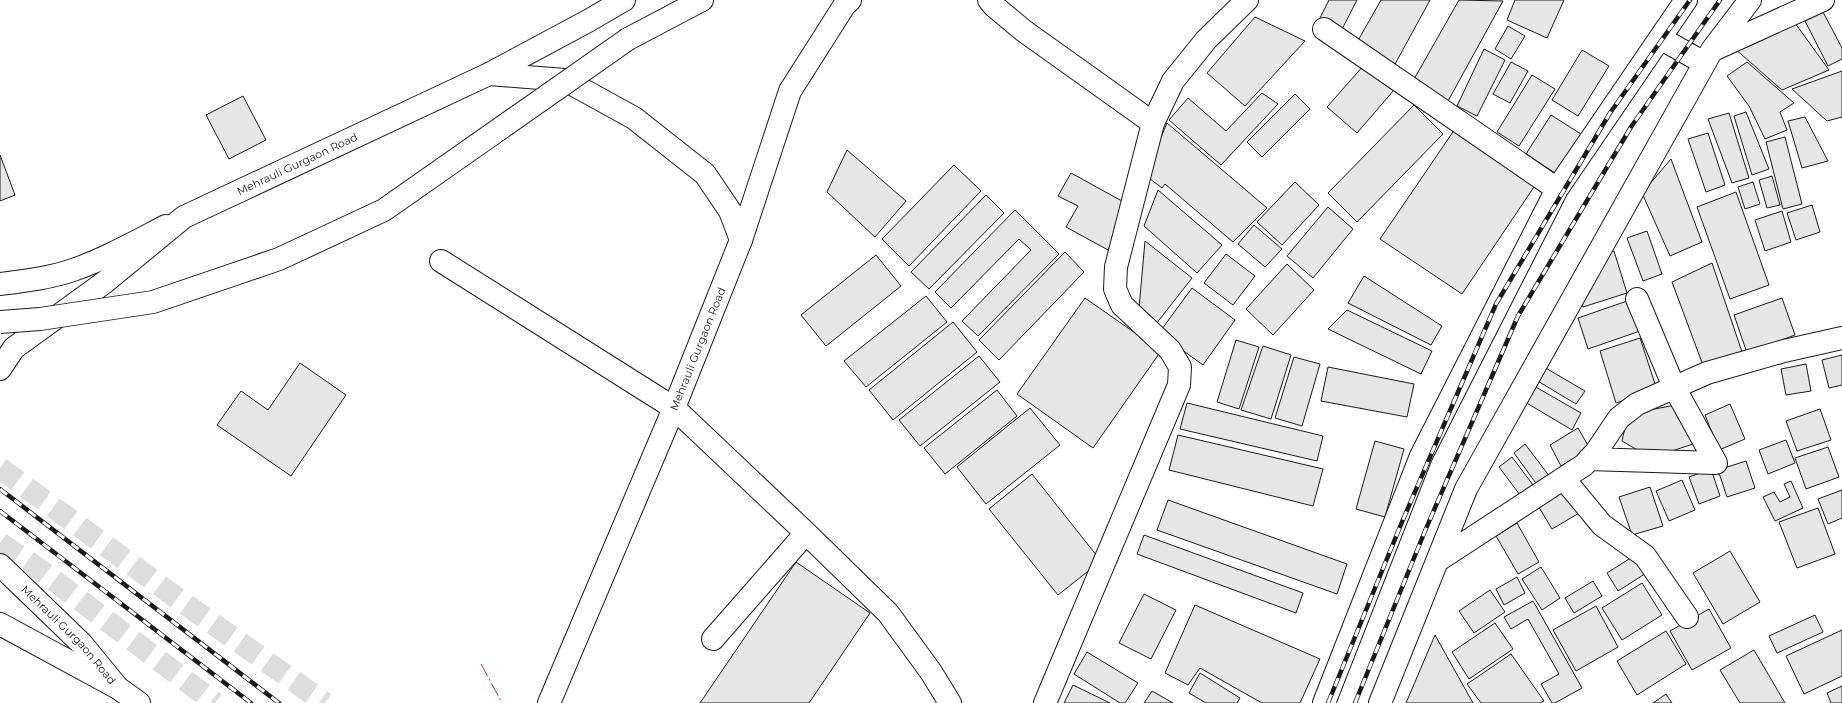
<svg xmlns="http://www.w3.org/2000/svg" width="1842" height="703" font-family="Montserrat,sans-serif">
  <rect width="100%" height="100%" fill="#fff"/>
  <path fill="#e6e6e6" stroke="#1a1a1a" d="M 1329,0 L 1357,0 L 1340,33 L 1318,22 Z
    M 1381,0 L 1430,0 L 1394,66 L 1356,44 Z
    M 1459,0 L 1503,1 L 1448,101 L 1413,81 Z
    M 1515,0 L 1564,0 L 1547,38 L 1507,20 Z
    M 1823,12 L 1842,48 L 1842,59 L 1828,66 L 1805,21 Z
    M 1255,17 L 1305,41 L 1245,106 L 1207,73 Z
    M 1795,23 L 1829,70 L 1782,90 L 1734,48 Z
    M 1508,26 L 1525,36 L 1511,59 L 1495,49 Z
    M 1484,49 L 1505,60 L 1477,116 L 1457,106 Z
    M 1582,50 L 1609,66 L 1578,116 L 1552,100 Z
    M 1511,62 L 1528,71 L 1510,103 L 1493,94 Z
    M 1747,62 L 1794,103 L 1780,112 L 1787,130 L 1765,139 L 1749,106 L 1727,76 Z
    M 1364,65 L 1394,90 L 1357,133 L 1327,107 Z
    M 1842,71 L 1842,117 L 1827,121 L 1792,89 Z
    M 1532,75 L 1555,89 L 1519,146 L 1497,132 Z
    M 1262,93 L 1278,104 L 1221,165 L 1169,120 L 1188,98 L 1226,131 Z
    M 1295,94 L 1310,109 L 1262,157 L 1247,142 Z
    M 243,96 L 266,140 L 229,159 L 206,115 Z
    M 1414,105 L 1443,134 L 1357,222 L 1328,193 Z
    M 1746,112 L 1769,169 L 1752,175 L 1734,116 Z
    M 1729,113 L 1749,178 L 1732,183 L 1708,119 Z
    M 1551,115 L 1581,134 L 1555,173 L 1526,154 Z
    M 1805,117 L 1828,161 L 1802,168 L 1788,121 Z
    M 1167,123 L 1267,208 L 1233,242 L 1165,184 L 1162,188 L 1145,175 Z
    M 1457,126 L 1538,181 L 1462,294 L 1380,239 Z
    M 1708,133 L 1725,185 L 1706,192 L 1688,139 Z
    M 1785,137 L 1802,204 L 1783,209 L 1766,142 Z
    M 847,150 L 906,201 L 875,237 L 827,192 Z
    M 0,155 L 15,195 L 0,201 Z
    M 1671,159 L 1702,242 L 1670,256 L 1642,193 Z
    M 954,165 L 981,191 L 909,266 L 882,239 Z
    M 1071,173 L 1131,206 L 1108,250 L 1066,227 L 1078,206 L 1058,196 Z
    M 1772,176 L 1780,205 L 1767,208 L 1759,180 Z
    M 1295,182 L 1319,205 L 1282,245 L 1257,222 Z
    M 1753,182 L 1760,204 L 1745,209 L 1738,187 Z
    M 1158,190 L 1222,245 L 1197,273 L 1144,226 Z
    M 1736,192 L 1769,285 L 1730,299 L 1697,207 Z
    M 986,195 L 1004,213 L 929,289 L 911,272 Z
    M 1812,205 L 1820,232 L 1796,240 L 1787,213 Z
    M 1328,207 L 1353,229 L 1313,278 L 1287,256 Z
    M 1015,210 L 1059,254 L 978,336 L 962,321 L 1031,250 L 1019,239 L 951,308 L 935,292 Z
    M 1782,211 L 1791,242 L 1765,251 L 1755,220 Z
    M 1254,225 L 1282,249 L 1265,267 L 1238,244 Z
    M 1647,231 L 1662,274 L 1643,281 L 1627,238 Z
    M 1145,241 L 1192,278 L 1156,324 L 1139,308 Z
    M 1614,251 L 1627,293 L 1583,307 L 1580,298 L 1606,253 Z
    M 1065,252 L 1084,272 L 999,360 L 979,340 Z
    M 1226,254 L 1255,276 L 1233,305 L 1204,283 Z
    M 876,255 L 901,286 L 826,346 L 801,315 Z
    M 1712,263 L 1742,352 L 1704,368 L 1672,282 Z
    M 1287,264 L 1314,290 L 1273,335 L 1246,309 Z
    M 1364,276 L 1442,326 L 1431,345 L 1348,303 Z
    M 1192,288 L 1235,320 L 1203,365 L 1159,333 Z
    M 926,296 L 947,322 L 866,387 L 844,361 Z
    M 1085,298 L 1161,351 L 1093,448 L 1017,394 Z
    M 1782,298 L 1795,335 L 1747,353 L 1734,315 Z
    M 1630,300 L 1640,331 L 1588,349 L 1578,318 Z
    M 1347,310 L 1432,351 L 1421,374 L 1328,329 Z
    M 953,322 L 977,352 L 893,420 L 869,390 Z
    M 1640,338 L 1657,390 L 1616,403 L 1600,351 Z
    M 1236,340 L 1259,347 L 1239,409 L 1217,402 Z
    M 1263,346 L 1291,355 L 1271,419 L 1241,410 Z
    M 1842,355 L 1842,385 L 1829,388 L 1822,360 Z
    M 979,356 L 1000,382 L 920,446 L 899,420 Z
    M 1294,357 L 1320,364 L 1302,426 L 1275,418 Z
    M 300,363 L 346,395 L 291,476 L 217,425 L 241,391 L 268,410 Z
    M 1806,364 L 1811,391 L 1786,395 L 1781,369 Z
    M 1328,367 L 1414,384 L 1407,417 L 1321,401 Z
    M 1544,367 L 1585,391 L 1576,404 L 1536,380 Z
    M 1534,386 L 1581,413 L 1572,430 L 1525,402 Z
    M 997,390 L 1017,416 L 945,474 L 924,448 Z
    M 1187,403 L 1323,436 L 1317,461 L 1180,429 Z
    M 1681,404 L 1693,444 L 1651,458 L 1622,441 L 1628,414 Z
    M 1730,404 L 1745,439 L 1719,450 L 1705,415 Z
    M 1030,408 L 1060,445 L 986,504 L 957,467 Z
    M 1820,409 L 1831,440 L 1797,451 L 1786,421 Z
    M 1578,428 L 1590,449 L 1561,466 L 1550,445 Z
    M 1178,435 L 1323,469 L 1313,506 L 1169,470 Z
    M 1786,440 L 1795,463 L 1768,474 L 1759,450 Z
    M 1375,441 L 1404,449 L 1385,517 L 1356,509 Z
    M 1525,444 L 1550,477 L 1538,486 L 1514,453 Z
    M 1828,447 L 1839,477 L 1806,489 L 1795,458 Z
    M 1512,457 L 1536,489 L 1523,499 L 1499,467 Z
    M 1746,461 L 1755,488 L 1727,497 L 1718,470 Z
    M 1711,469 L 1720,496 L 1699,504 L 1689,477 Z
    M 1032,474 L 1101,561 L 1058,595 L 989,509 Z
    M 1682,480 L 1695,510 L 1669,521 L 1656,491 Z
    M 1791,481 L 1803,508 L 1775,521 L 1763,497 L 1774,492 L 1780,502 L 1790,497 L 1784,484 Z
    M 1566,487 L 1581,512 L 1552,529 L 1537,504 Z
    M 1650,487 L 1663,526 L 1632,535 L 1619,497 Z
    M 1842,490 L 1842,518 L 1828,524 L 1818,499 Z
    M 1168,500 L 1347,564 L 1337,594 L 1157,530 Z
    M 1818,508 L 1835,554 L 1797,568 L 1779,522 Z
    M 1517,523 L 1539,562 L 1518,574 L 1496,536 Z
    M 1144,535 L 1303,593 L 1296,613 L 1137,554 Z
    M 1730,551 L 1760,602 L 1723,624 L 1693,573 Z
    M 1640,552 L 1651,570 L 1618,591 L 1607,573 Z
    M 796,562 L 870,613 L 809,703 L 700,703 Z
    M 1541,567 L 1560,598 L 1542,610 L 1522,579 Z
    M 1517,577 L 1525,593 L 1504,605 L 1496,589 Z
    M 1593,581 L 1602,596 L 1574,613 L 1565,598 Z
    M 1642,583 L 1662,615 L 1622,640 L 1602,608 Z
    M 1490,590 L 1505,612 L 1474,633 L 1459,611 Z
    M 1144,594 L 1176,610 L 1151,659 L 1119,643 Z
    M 1533,601 L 1582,688 L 1555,703 L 1552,703 L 1541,684 L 1559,674 L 1528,619 L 1511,629 L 1504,617 Z
    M 1195,605 L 1320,659 L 1300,703 L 1262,703 L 1200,668 L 1188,685 L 1165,673 Z
    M 1596,606 L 1618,647 L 1576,671 L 1553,630 Z
    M 1709,609 L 1731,648 L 1692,670 L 1670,631 Z
    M 1815,615 L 1823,632 L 1777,653 L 1769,636 Z
    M 1495,623 L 1513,649 L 1469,679 L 1452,652 Z
    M 1842,630 L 1842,676 L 1804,694 L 1786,656 Z
    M 1666,631 L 1686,664 L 1637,695 L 1617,661 Z
    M 1435,635 L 1473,703 L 1406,703 Z
    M 1754,650 L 1785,703 L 1740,703 L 1720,670 Z
    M 1087,652 L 1138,683 L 1125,703 L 1120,703 L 1074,674 Z
    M 1511,654 L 1544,701 L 1540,703 L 1481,703 L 1467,684 Z
    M 1200,673 L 1240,698 L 1237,703 L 1206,703 L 1189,693 Z
    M 1073,685 L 1110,703 L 1064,703 Z
    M 1842,686 L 1842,703 L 1831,703 L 1827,693 Z
    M 1152,691 L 1173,703 L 1144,703 Z
    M 1666,694 L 1672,703 L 1653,703 Z"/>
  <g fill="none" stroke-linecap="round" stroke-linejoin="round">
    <path stroke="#ddd" stroke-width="22" stroke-dasharray="22 11" stroke-linecap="butt" d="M 0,468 L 181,601 L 325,703
      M 0,543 L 43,572 L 215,703"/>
    <defs>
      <path id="minor" d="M 989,0 L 994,6 L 1024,31 L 1153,123 L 1116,267 L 1115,289 L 1122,305 L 1170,350 L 1180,367 L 1179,385 L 1045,703
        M 1324,29 L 1557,189
        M 1660,38 L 1704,63
        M 1715,49 L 1823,0
        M 1153,123 L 1173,81 L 1206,40 L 1247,0
        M 441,261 L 674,408 L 806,533 L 888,613 L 931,672 L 950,703
        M 0,284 C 24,281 50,278 73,270 C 105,259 135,242 166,226
        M 1589,459 L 1716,463 L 1674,387 L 1637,299
        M 1564,479 L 1602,525 L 1645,556 L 1687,617
        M 1437,561 L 1584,465 L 1596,452 L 1619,418 L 1637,404 L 1707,373 L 1784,351 L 1842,338
        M 0,624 L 118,688
        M 713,639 L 806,533
        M 1324,703 L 1421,456 L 1557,189 L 1686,0
        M 1380,703 L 1466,489 L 1712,50 L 1750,0"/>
      <path id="major" d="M 628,39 L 702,0
        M 489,74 L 565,80 L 634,118 L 705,174 L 730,211 L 741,240"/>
      <g id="highway">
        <path id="s1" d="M 0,369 L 14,348 L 105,282 L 184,217 L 489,74 L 588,21 L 624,0"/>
        <path id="s2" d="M 0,565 L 82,644 L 118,688 L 139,703"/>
        <path id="s3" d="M 549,703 L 674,408 L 741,240 L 790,91 L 844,6 L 850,0"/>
      </g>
    </defs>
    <use href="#minor" stroke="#1a1a1a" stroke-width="24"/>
    <use href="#major" stroke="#1a1a1a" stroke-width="24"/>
    <use href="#highway" stroke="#1a1a1a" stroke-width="24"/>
    <use href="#minor" stroke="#fff" stroke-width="22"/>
    <use href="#major" stroke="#fff" stroke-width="22"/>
    <use href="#highway" stroke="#fff" stroke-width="22"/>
    <defs>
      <path id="rail" d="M 0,489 L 279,703
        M 0,511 L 251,703
        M 1328,703 L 1402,522 L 1496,304 L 1610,113 L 1690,0
        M 1355,703 L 1425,531 L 1518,316 L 1631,127 L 1720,0"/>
    </defs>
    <use href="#rail" stroke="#1a1a1a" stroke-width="4.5"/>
    <use href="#rail" stroke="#fff" stroke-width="3" stroke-dasharray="9" stroke-linecap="butt"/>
    <defs>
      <path id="major-bridge" d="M 0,322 L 40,319 L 153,302 L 279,259 L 384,210 L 628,39"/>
    </defs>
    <use href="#major-bridge" stroke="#1a1a1a" stroke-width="24" stroke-linecap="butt"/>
    <use href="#major-bridge" stroke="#fff" stroke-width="22"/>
    <path stroke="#c62828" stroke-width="1" stroke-dasharray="14 3 2 3" stroke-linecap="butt" d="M 481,664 L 502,703"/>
  </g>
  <g text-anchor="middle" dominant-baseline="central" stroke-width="3" stroke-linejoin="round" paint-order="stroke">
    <g font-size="11" fill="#1a1a1a" stroke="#fff">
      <text stroke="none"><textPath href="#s1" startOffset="365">Mehrauli Gurgaon Road</textPath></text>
      <text stroke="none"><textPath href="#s3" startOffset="384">Mehrauli Gurgaon Road</textPath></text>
      <text stroke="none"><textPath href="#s2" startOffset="98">Mehrauli Gurgaon Road</textPath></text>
    </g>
  </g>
</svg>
